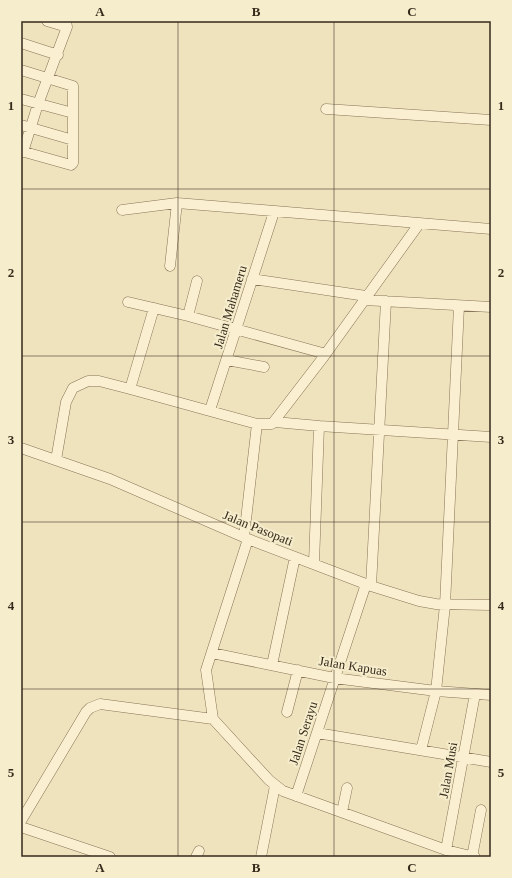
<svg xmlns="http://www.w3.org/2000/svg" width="512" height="878" font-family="'Times New Roman',serif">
  <rect width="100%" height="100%" fill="#efe3be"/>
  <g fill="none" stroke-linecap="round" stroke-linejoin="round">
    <defs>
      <path id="minor" d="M 47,21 L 67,27
        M 21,43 L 58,55
        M 21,70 L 73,86 L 73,140 L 21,125
        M 21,99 L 73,113
        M 326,109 L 491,120
        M 21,151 L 71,165 L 73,163 L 73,140
        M 23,152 L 38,104 L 67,27 L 66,21
        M 122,210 L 177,203 L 491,229
        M 170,266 L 177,203
        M 252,279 L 366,296
        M 364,300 L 491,307
        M 128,302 L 188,316 L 326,354
        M 188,316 L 197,281
        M 227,360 L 264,367
        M 130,389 L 154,308
        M 210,410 L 274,212
        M 275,422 L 319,426
        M 21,448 L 110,479 L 248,539 L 371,586 L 419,601 L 436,604 L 491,605
        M 56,460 L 66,402 L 73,388 L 88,381 L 99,381 L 130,389 L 257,424 L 272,424 L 322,359 L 419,224
        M 244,537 L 257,424
        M 314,563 L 319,426 L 491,437
        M 371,586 L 386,301
        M 212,653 L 334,678 L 436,691 L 491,695
        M 272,665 L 295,557
        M 287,712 L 298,670
        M 213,719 L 206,670 L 248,539
        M 317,733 L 491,762
        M 421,750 L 436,691 L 445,605 L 459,306
        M 296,796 L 366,584
        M 342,812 L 347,788
        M 21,821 L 86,712 L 90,708 L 100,704 L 213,719 L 269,780 L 283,791 L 446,850 L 475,857
        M 21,827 L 110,857
        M 446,850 L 475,694
        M 196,857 L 199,851
        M 261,857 L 275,786
        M 472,857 L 481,810"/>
    </defs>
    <use href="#minor" stroke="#877356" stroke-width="11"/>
    <use href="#minor" stroke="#faf0d1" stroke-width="10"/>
  </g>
  <path fill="none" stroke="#362a1b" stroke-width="1" stroke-opacity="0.55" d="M 178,21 L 178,857M 334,21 L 334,857M 21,189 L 491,189M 21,356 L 491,356M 21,522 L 491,522M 21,689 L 491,689"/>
  <g text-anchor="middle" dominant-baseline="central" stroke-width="4" stroke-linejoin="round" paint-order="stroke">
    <g font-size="13" fill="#362a1b" stroke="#f6edcd">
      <text transform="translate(230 307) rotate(-73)">Jalan Mahameru</text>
      <text transform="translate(258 528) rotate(22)">Jalan Pasopati</text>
      <text transform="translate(353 666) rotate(9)">Jalan Kapuas</text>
      <text transform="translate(303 733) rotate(-72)">Jalan Serayu</text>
      <text transform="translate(448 770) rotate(-80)">Jalan Musi</text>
    </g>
  </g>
  <rect width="512" height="878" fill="none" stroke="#f6edcd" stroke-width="44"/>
  <rect x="22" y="22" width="468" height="834" fill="none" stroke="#362a1b" stroke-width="1.5"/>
  <g font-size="13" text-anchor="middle" font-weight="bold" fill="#362a1b">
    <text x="100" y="16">A</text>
    <text x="256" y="16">B</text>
    <text x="412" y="16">C</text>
    <text x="11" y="110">1</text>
    <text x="501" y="110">1</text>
    <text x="11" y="277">2</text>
    <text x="501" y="277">2</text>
    <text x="11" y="444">3</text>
    <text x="501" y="444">3</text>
    <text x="11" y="610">4</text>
    <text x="501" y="610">4</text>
    <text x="11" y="777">5</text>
    <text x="501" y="777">5</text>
    <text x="100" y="872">A</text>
    <text x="256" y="872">B</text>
    <text x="412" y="872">C</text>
  </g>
</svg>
